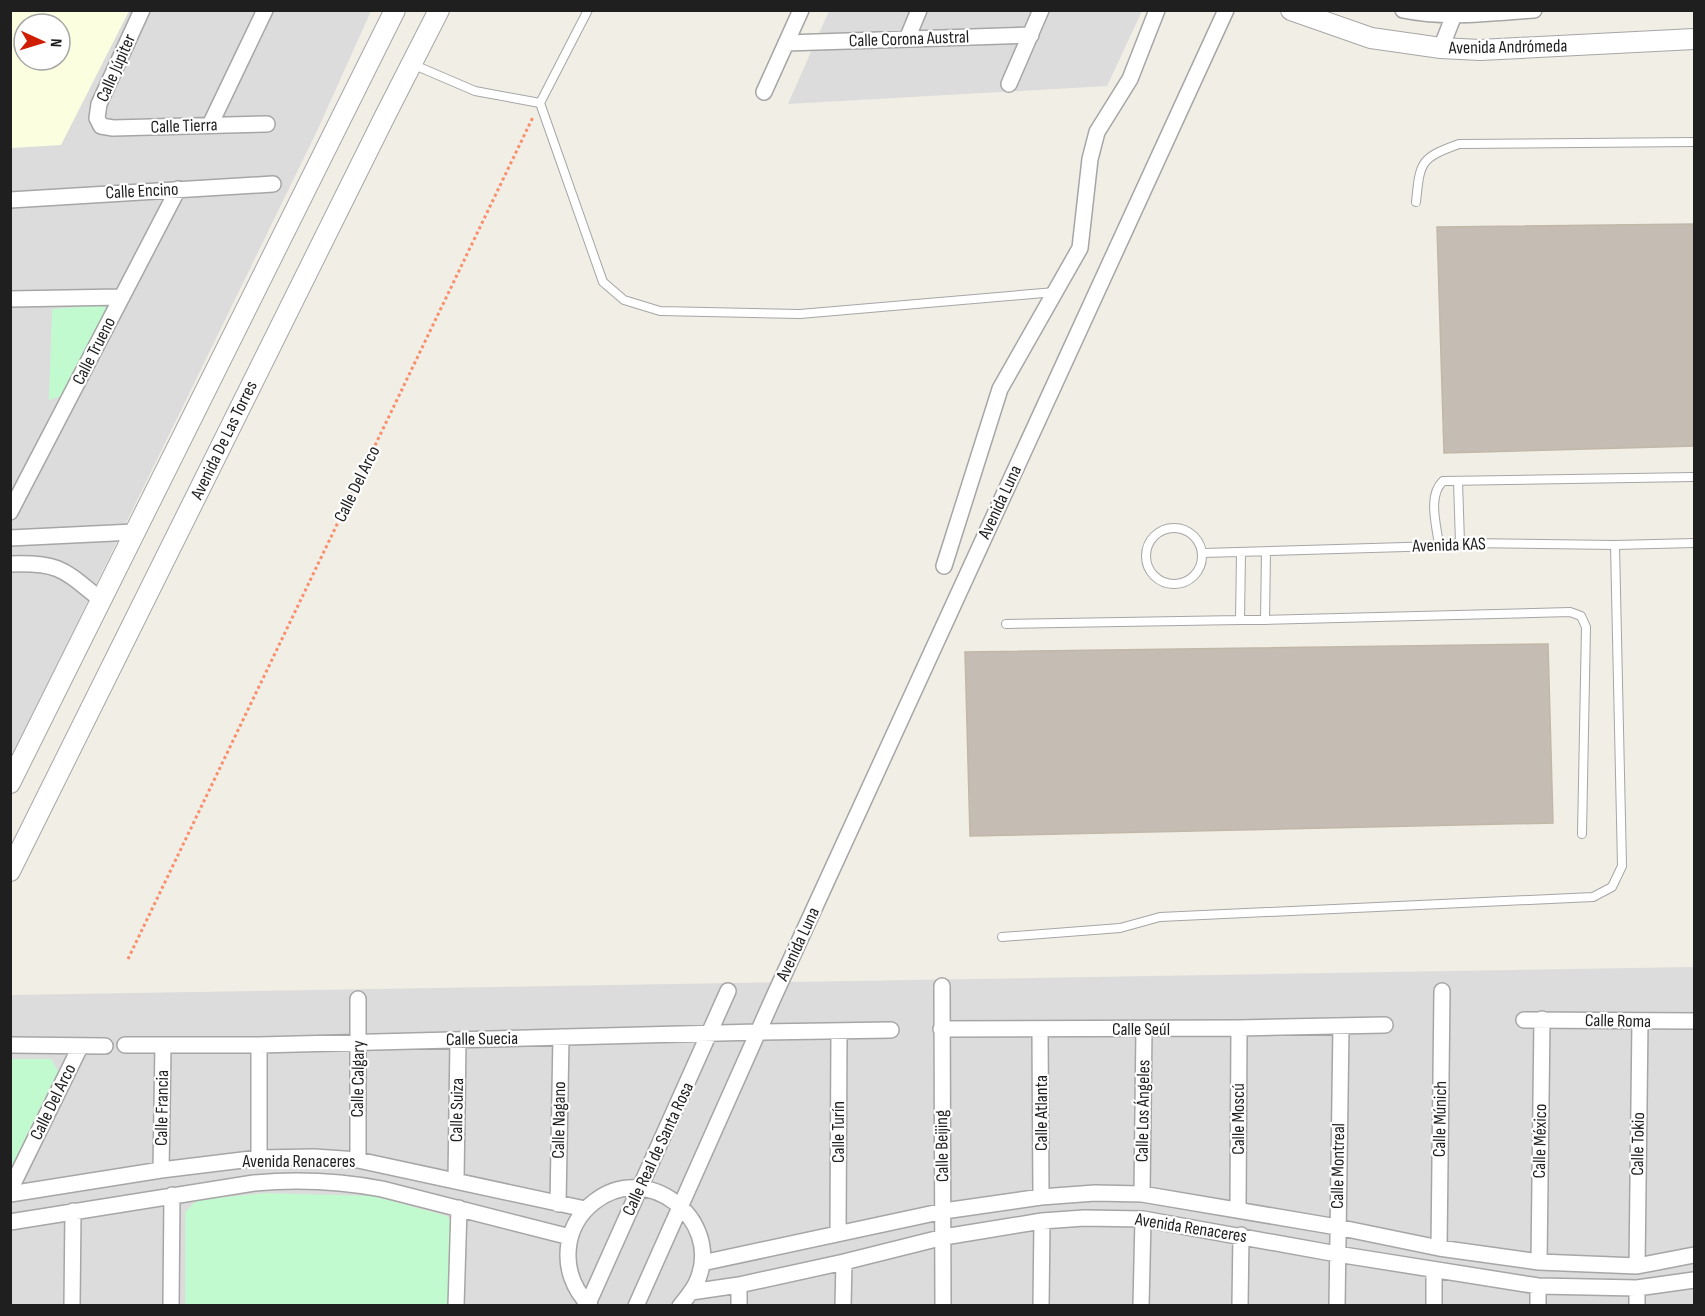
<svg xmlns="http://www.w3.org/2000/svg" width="1705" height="1316" font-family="'Sofia Sans Condensed',sans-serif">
  <rect width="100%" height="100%" fill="#f0eee5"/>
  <path fill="#dddcdc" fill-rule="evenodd" d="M 11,11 L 371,11 L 317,131 L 11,759 ZM 24,24 L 60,24 L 60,60 L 24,60 Z
    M 829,11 L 1142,11 L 1107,86 L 788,104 Z
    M 1694,967 L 1694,1305 L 11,1305 L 10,995 Z"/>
  <path fill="#fbffdf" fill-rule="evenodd" d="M 11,10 L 129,11 L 61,145 L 11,148 ZM 24,24 L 60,24 L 60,60 L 24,60 Z"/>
  <path fill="#c2facf" d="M 105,305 L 106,316 L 62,396 L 49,400 L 52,309 Z
    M 11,1059 L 51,1059 L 58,1071 L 11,1168 Z
    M 265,1193 L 373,1196 L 447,1216 L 454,1227 L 452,1305 L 185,1306 L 185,1212 L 197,1200 Z"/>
  <path fill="#c5bdb4" stroke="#c2b7a7" stroke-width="1.5" d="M 1695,224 L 1695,446 L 1444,453 L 1437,227 Z
    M 1548,644 L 1553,823 L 970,836 L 965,652 Z"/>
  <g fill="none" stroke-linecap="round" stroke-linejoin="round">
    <defs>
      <path id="service" d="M 412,64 L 475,91 L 540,103 L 603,282 L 624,300 L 660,311 L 800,314 L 1055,292
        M 540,103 L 588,10
        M 1416,202 C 1420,162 1420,158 1459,144 L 1694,142
        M 1458,481 L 1460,543
        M1146 556a28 28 0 1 1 56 0a28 28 0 1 1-56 0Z
        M 1439,546 C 1437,526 1427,496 1443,481 L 1694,477
        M 1266,552 L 1265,620 L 1570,612 L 1581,616 L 1586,627 L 1582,834
        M 1203,553 L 1439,546 L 1460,543 L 1615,545 L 1694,543
        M 1241,553 L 1240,620 L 1265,620
        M 1006,624 L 1240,620
        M 1002,937 L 1120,928 L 1160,917 L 1593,897 L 1612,887 L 1622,866 L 1615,545"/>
      <path id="minor" d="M 142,10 L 99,104 L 97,118 L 101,126 L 113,128 L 267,124
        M 1403,10 C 1446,19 1491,13 1534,10
        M 907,39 L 919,10
        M 786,43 L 1031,35
        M 1441,48 L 1456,10
        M 1009,84 L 1041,10
        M 764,92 L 801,10
        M 210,125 L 265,10
        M 10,200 L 273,184
        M 10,299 L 122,297
        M 10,512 L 178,189
        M 10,538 L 134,532
        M 10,564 C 60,562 64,570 101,600
        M 944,566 L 1000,389 L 1080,248 L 1090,159 L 1097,132 L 1130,79 L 1157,10
        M 942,986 L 943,1306
        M 1524,1020 L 1694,1021
        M 941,1029 L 1239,1028 L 1385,1025
        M 1040,1029 L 1041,1197
        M 10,1045 L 105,1046
        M 125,1045 L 259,1045 L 758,1032 L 891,1030
        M 259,1045 L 259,1158
        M 358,1160 L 358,999
        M 161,1170 L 163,1045
        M 456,1180 L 458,1040
        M 10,1190 L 80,1047
        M 10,1194 L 161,1170 L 259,1158 L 314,1157 L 358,1160 L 585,1209
        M 1142,1194 L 1144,1029
        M 558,1204 L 561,1037
        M 1238,1209 L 1239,1028
        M 10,1222 L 254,1183 C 297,1179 340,1181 382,1189 L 570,1237
        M 838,1233 L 839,1031
        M 1439,1248 L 1442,991
        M 1539,1262 L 1542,1019
        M 702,1263 L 944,1211 L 1041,1197 L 1095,1193 L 1142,1194 L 1337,1227 L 1439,1248 L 1539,1262 L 1637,1266 L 1694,1255
        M 1637,1266 L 1640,1022
        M 1434,1270 L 1434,1306
        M 739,1285 L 739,1306
        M 691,1292 L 739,1285 L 844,1262 L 944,1237 L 1042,1221 L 1084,1218 L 1143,1219 L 1337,1254 L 1538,1286 L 1637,1288 L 1694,1280
        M 72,1306 L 73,1211
        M 171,1306 L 172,1195
        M 456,1306 L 459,1208
        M 587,1306 L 728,991
        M 590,1306 C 573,1289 565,1267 569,1243 C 572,1226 580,1213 594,1202 C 646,1160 722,1218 698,1279 C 694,1290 687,1297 680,1306
        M 636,1306 L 775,994 L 1226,10
        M 843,1306 L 844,1262
        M 1041,1306 L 1042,1221
        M 1141,1306 L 1143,1219
        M 1240,1306 L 1241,1235
        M 1337,1306 L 1341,1027
        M 1538,1306 L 1538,1286
        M 1637,1306 L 1637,1288"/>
      <path id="tertiary" d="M 1291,10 L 1371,38 L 1441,48 L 1480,50 L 1694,39
        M 10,783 L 395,10
        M 10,871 L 385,116 L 439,10"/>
    </defs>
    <use href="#service" stroke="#a6a6a6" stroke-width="10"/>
    <use href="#minor" stroke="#a6a6a6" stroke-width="18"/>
    <use href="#tertiary" stroke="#a6a6a6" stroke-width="22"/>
    <path stroke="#fb8e6c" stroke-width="3" stroke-dasharray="3 3" stroke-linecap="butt" d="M 128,959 L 533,117"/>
    <use href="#service" stroke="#fff" stroke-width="8"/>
    <use href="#minor" stroke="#fff" stroke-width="15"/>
    <use href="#tertiary" stroke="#fff" stroke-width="20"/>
  </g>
  <g text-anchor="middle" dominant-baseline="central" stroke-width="4.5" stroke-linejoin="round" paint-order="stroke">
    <g font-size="18" fill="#1f1f1f" stroke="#fff">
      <text transform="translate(909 39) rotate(-2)">Calle Corona Austral</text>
      <text transform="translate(1508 47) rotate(-1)">Avenida Andrómeda</text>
      <text transform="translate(116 68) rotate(-66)">Calle Júpiter</text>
      <text transform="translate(184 126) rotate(-2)">Calle Tierra</text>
      <text transform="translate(142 191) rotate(-3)">Calle Encino</text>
      <text transform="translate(94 351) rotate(-63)">Calle Trueno</text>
      <text transform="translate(224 440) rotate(-64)">Avenida De Las Torres</text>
      <text transform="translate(357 484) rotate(-64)">Calle Del Arco</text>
      <text transform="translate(1000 502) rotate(-65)">Avenida Luna</text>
      <text transform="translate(1449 545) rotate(-2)">Avenida KAS</text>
      <text transform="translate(798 944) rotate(-65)">Avenida Luna</text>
      <text transform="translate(1618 1021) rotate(1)">Calle Roma</text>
      <text x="1141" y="1029">Calle Seúl</text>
      <text transform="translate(482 1039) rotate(-1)">Calle Suecia</text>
      <text transform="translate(358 1079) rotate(-89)">Calle Calgary</text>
      <text transform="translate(53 1102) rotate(-64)">Calle Del Arco</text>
      <text transform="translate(162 1108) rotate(-89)">Calle Francia</text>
      <text transform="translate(457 1110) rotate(-89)">Calle Suiza</text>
      <text transform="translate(1143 1111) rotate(-89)">Calle Los Ángeles</text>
      <text transform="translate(1041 1113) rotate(-90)">Calle Atlanta</text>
      <text transform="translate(1238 1119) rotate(-90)">Calle Moscú</text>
      <text transform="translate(1440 1119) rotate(-89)">Calle Múnich</text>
      <text transform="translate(559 1120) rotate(-89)">Calle Nagano</text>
      <text transform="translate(838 1132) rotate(-90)">Calle Turín</text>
      <text transform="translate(1540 1141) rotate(-89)">Calle México</text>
      <text transform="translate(1638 1144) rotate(-89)">Calle Tokio</text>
      <text transform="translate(942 1146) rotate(-91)">Calle Beijing</text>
      <text transform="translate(658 1149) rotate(-65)">Calle Real de Santa Rosa</text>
      <text x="299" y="1161">Avenida Renaceres</text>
      <text transform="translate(1338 1166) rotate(-89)">Calle Montreal</text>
      <text transform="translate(1191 1228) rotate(9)">Avenida Renaceres</text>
    </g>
  </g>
  <rect width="1705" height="1316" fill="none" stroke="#1f1f1f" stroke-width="24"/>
  <g transform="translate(42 42) rotate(94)"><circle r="28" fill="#ffffff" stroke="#a5a5a5" stroke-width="1.5"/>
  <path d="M0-4.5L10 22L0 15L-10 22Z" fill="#ce1d00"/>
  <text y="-9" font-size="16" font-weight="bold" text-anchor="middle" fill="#1f1f1f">N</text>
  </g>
</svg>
